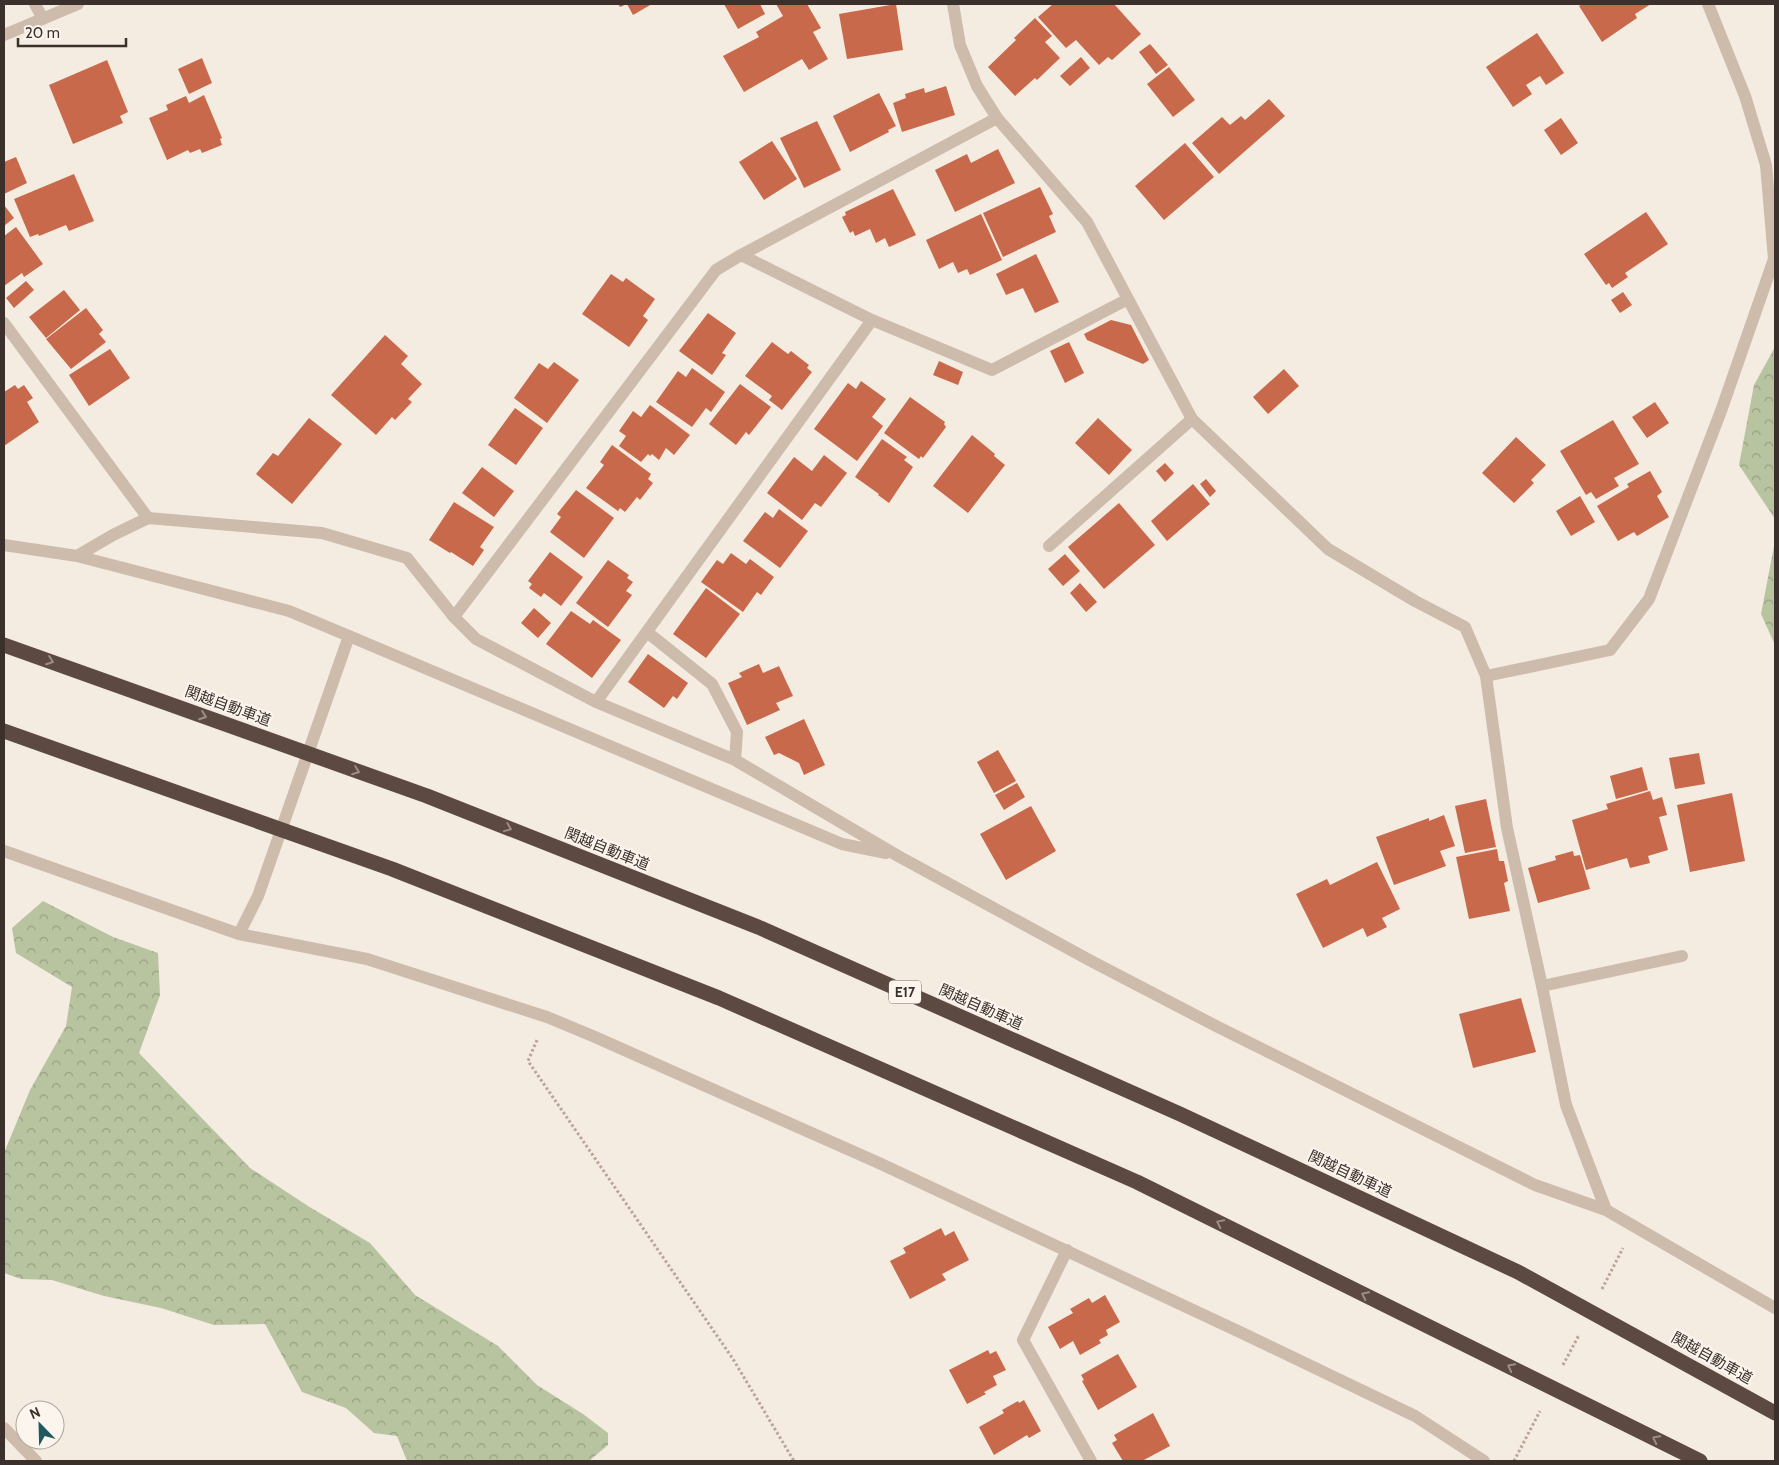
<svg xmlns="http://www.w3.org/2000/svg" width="1779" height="1465" font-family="Cabin,'Noto Sans JP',sans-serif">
  <defs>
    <pattern id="forest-crowns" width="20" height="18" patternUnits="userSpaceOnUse" patternTransform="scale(1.25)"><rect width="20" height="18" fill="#b8c4a0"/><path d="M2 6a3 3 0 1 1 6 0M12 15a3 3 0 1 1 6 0" fill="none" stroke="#97a083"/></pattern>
  </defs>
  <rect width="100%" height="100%" fill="#f4ebe1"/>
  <path fill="url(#forest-crowns)" d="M 1775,347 L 1775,519 L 1739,465 L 1754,385 Z
    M 1775,541 L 1775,645 L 1761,614 Z
    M 43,901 L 113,937 L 158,953 L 160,995 L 139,1053 L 250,1168 L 308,1206 L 370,1243 L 415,1295 L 498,1346 L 537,1385 L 583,1414 L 608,1433 L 608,1445 L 589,1461 L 407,1461 L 397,1436 L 374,1433 L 346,1408 L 302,1392 L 265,1324 L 214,1325 L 161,1308 L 104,1296 L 52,1280 L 21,1279 L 4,1273 L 4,1153 L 30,1090 L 66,1026 L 72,987 L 16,953 L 12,928 Z"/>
  <path fill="#c8694b" d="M 618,4 L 652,4 L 633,15 L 627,4 L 620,7 Z
    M 724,4 L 760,4 L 765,14 L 738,29 Z
    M 776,4 L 807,4 L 821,28 L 813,32 L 828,59 L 809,70 L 802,59 L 744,92 L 723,56 L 759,37 L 756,32 L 783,16 Z
    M 896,4 L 903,50 L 847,59 L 839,14 Z
    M 1053,4 L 1114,4 L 1141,34 L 1112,60 L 1108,57 L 1099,65 L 1076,40 L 1066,48 L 1038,17 Z
    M 1582,4 L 1651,4 L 1635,14 L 1637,18 L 1602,42 L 1579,6 Z
    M 1035,18 L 1052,36 L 1045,42 L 1060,58 L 1037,80 L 1035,78 L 1015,96 L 988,67 L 1016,40 L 1014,38 Z
    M 1537,33 L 1564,73 L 1546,85 L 1540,76 L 1526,85 L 1532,94 L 1513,107 L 1486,67 Z
    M 1150,44 L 1168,65 L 1156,74 L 1139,52 Z
    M 1081,57 L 1090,68 L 1070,86 L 1060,76 Z
    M 202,58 L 212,83 L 189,94 L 178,69 Z
    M 107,60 L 128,112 L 120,116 L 123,123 L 73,144 L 49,85 Z
    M 1169,67 L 1195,100 L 1173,117 L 1147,84 Z
    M 946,86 L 955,115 L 902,132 L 893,103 L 906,98 L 905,94 L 924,88 L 925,93 Z
    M 879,93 L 896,126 L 888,130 L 889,132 L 850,152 L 833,116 Z
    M 204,95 L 222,138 L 220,139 L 222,145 L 202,153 L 200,149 L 190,153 L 188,150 L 167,160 L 149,118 L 168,110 L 166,105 L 186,96 L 189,103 Z
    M 1269,99 L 1285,116 L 1219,174 L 1192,143 L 1222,117 L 1230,125 L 1241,116 L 1245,120 Z
    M 1561,118 L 1578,143 L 1561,155 L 1544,130 Z
    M 817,121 L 841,170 L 804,188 L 780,138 Z
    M 772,141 L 797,179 L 764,200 L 739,162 Z
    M 1185,143 L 1214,177 L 1164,220 L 1135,186 Z
    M 998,149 L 1015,183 L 955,212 L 935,170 L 967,154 L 971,163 Z
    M 16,157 L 27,183 L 4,194 L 4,162 Z
    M 74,174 L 94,221 L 69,231 L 66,225 L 39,236 L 38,234 L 30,237 L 14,199 Z
    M 1040,187 L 1053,214 L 1049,216 L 1056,232 L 1003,257 L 983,213 Z
    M 893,189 L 916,235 L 889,247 L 885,238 L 876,243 L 870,229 L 855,236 L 853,231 L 850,233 L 842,217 L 846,215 L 845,212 Z
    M 4,205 L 14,218 L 4,226 Z
    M 1646,212 L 1668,244 L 1625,273 L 1628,277 L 1612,288 L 1609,283 L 1606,285 L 1584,254 Z
    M 981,214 L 1002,260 L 970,275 L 967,269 L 958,273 L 953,262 L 939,269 L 926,240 Z
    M 16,227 L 43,264 L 24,277 L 22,273 L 4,286 L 4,236 Z
    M 1036,254 L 1059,302 L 1035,313 L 1023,288 L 1006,295 L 996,274 Z
    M 611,274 L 623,282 L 626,278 L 655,299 L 643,316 L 648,320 L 629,347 L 582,314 Z
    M 26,281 L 34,290 L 14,308 L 6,298 Z
    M 64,290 L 80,310 L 46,338 L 29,317 Z
    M 1623,292 L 1632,305 L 1620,313 L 1611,300 Z
    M 86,308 L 103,330 L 99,334 L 106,342 L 71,369 L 46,339 Z
    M 708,313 L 736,333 L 722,353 L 726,355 L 712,375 L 679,351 Z
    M 1111,320 L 1131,325 L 1149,360 L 1143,364 L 1087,340 L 1084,334 Z
    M 385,335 L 408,356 L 401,364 L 422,384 L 408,399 L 412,402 L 395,420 L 392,417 L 376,435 L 331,395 Z
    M 772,342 L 788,354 L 791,351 L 809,365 L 807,368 L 812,372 L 782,410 L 769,400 L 772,396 L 745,376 Z
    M 1069,342 L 1084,373 L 1065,383 L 1050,351 Z
    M 110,349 L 130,378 L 89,406 L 69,375 Z
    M 939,361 L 963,372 L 958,385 L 933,375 Z
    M 554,362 L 579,380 L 547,423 L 514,398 L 539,363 L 548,369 Z
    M 692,368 L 725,392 L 711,412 L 706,408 L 692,427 L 656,402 L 678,371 L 686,377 Z
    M 1284,369 L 1299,386 L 1268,414 L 1253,397 Z
    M 861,381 L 886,399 L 872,417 L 883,426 L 857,461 L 814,429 L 848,383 L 856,389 Z
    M 740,384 L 771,407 L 749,435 L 746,432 L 736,445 L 709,424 Z
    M 15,385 L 18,389 L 24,385 L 33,398 L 27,402 L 39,422 L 4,446 L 4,392 Z
    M 910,397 L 945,422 L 944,424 L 946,427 L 923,458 L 921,456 L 919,459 L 884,433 Z
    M 1655,402 L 1669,423 L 1647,438 L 1632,417 Z
    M 650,405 L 690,435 L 674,455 L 666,448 L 659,460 L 652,454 L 650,456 L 648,454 L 641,462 L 619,446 L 626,436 L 619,431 L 633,411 L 641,417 Z
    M 515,408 L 543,428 L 516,465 L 488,445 Z
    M 309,418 L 342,444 L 292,504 L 256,474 L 273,453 L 278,456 Z
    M 1098,418 L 1132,450 L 1109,475 L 1075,443 Z
    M 1613,420 L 1639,464 L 1614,478 L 1619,486 L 1596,499 L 1591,492 L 1586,495 L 1560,451 Z
    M 972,435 L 995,454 L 994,456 L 1005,465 L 968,513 L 933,486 Z
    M 1516,437 L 1546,465 L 1531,480 L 1534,483 L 1514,503 L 1482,473 Z
    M 882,439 L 907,457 L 904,460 L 913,467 L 889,503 L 878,495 L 879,494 L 855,477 Z
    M 612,445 L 651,474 L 648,479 L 653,483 L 640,500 L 637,497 L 625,512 L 620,508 L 618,511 L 586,488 L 604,465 L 600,462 Z
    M 824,455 L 847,473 L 821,507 L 815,503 L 802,520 L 767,493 L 794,457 L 812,471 Z
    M 1165,463 L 1174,473 L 1165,482 L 1156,471 Z
    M 482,467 L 514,491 L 494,517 L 462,493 Z
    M 1650,471 L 1662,492 L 1657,496 L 1669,517 L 1637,536 L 1634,532 L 1618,541 L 1597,506 L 1629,487 L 1627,484 Z
    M 1206,479 L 1216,491 L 1210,497 L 1200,484 Z
    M 1193,484 L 1210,504 L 1167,541 L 1151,521 Z
    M 576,490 L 614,518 L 584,558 L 550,532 L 561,517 L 557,514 Z
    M 1580,496 L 1595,522 L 1571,536 L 1556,511 Z
    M 454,502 L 494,527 L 480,547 L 484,550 L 473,566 L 451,552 L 450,553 L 429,540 Z
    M 1119,503 L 1155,545 L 1104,589 L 1068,547 Z
    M 779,509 L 808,531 L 780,568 L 743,541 L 765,512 L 773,518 Z
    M 550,552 L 583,577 L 561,606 L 544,593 L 541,597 L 529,588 L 532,584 L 528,581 Z
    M 731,553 L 746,564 L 750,559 L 774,577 L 761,595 L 757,592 L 743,612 L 701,582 L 717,560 L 723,564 Z
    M 1065,554 L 1080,571 L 1063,586 L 1048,569 Z
    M 608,560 L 629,575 L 627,578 L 633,582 L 626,591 L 632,595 L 608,627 L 576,603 Z
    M 1080,583 L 1097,602 L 1086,612 L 1070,593 Z
    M 706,588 L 740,614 L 706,658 L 673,634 Z
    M 534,608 L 551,623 L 538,638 L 521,623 Z
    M 571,611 L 590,624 L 593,620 L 621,640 L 592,678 L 546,644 Z
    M 648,654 L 688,683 L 677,699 L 673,696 L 664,708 L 628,682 Z
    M 759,664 L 763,673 L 779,666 L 793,696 L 776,703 L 780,710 L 747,725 L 728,683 L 742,677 L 739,673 Z
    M 804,719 L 825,765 L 804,775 L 799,763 L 779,753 L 774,755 L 765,737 Z
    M 998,750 L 1016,781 L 994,793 L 977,762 Z
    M 1699,753 L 1705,784 L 1675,789 L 1669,758 Z
    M 1642,767 L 1648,790 L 1616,799 L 1610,776 Z
    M 1017,783 L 1025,797 L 1004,810 L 995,795 Z
    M 1650,791 L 1653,800 L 1662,797 L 1667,815 L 1659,817 L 1668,850 L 1648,856 L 1650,863 L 1630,868 L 1627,858 L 1586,870 L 1572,820 L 1608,809 L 1606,804 Z
    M 1732,793 L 1745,861 L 1690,872 L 1677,805 Z
    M 1486,799 L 1496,847 L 1465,853 L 1455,806 Z
    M 1031,806 L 1056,851 L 1006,880 L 980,834 Z
    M 1444,815 L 1455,846 L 1440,851 L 1446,866 L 1394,885 L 1376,837 L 1429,818 L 1429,821 Z
    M 1497,849 L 1499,861 L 1504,861 L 1508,881 L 1504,883 L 1510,911 L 1469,919 L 1456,857 Z
    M 1573,851 L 1574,856 L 1580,855 L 1590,889 L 1538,903 L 1528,868 L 1556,860 L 1555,856 Z
    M 1377,862 L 1400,909 L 1382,918 L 1387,927 L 1367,937 L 1363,928 L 1323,948 L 1296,894 L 1327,879 L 1330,885 Z
    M 1521,998 L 1536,1052 L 1473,1068 L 1459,1014 Z
    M 941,1228 L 945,1236 L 954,1231 L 969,1260 L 942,1274 L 946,1280 L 910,1299 L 890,1261 L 906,1253 L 903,1248 Z
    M 1105,1295 L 1120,1322 L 1106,1330 L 1108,1335 L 1099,1340 L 1101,1343 L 1080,1355 L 1073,1341 L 1060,1349 L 1048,1327 L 1073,1313 L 1070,1309 L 1089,1298 L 1092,1303 Z
    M 988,1350 L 990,1354 L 996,1351 L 1006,1370 L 993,1376 L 997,1385 L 984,1392 L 986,1394 L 967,1404 L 949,1370 Z
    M 1118,1354 L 1137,1387 L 1098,1410 L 1082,1381 L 1084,1380 L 1081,1375 Z
    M 1024,1400 L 1041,1431 L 1029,1438 L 1027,1435 L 994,1455 L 979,1427 L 1004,1413 L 1002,1410 L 1018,1401 L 1019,1403 Z
    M 1153,1413 L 1170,1446 L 1142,1461 L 1140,1460 L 1123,1461 L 1112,1443 L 1117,1440 L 1114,1435 Z"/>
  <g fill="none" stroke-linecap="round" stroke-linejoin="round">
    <path stroke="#b9a596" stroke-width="3" stroke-dasharray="2.5 2.5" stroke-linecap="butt" d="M 537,1040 L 528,1061 L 733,1359 L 794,1461
      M 1602,1289 L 1623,1248
      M 1563,1365 L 1579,1335
      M 1514,1461 L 1540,1411"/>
    <path stroke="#cdbbac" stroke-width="12" d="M 1049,546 L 1192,419
      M 1542,986 L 1682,956"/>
    <path stroke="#cdbbac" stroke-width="12" d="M 35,4 L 43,19
      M 953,4 L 960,45 L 977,86 L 997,118 L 1087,222 L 1192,419 L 1328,549 L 1415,601 L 1465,627 L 1486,676 L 1507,828 L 1542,986 L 1566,1105 L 1606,1210
      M 4,35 L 78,4
      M 741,255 L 997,118
      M 4,323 L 148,518
      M 4,545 L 77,556 L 289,611 L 349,636 L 258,896 L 239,934 L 4,851
      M 77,556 L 113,535 L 148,518 L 322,533 L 407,558 L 454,617 L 476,639 L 596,702 L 735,760 L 898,856 L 1093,962 L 1216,1026 L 1535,1185 L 1606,1210 L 1775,1308
      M 454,617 L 716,270 L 741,255 L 872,320 L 992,370 L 1128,299
      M 647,632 L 712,684 L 737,732 L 735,760
      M 349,636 L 842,844 L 886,853
      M 1486,676 L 1610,650 L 1649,599 L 1721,411 L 1774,259 L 1766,165 L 1745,96 L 1708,4
      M 596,702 L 872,320
      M 239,934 L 367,959 L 547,1017 L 595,1037 L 879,1163 L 1242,1333 L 1415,1416 L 1484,1461
      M 1067,1250 L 1023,1340 L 1091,1461
      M 4,1428 L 36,1461"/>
    <path stroke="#5c4a42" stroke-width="15" d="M 4,645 L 427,796 L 758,927 L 1180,1114 L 1518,1272 L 1775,1413
      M 4,731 L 392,869 L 719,998 L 1137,1182 L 1700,1461"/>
  </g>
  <defs><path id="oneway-chevron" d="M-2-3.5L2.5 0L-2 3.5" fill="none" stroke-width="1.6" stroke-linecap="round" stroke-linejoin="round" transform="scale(1.25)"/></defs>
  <g stroke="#9c8e87">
    <use href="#oneway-chevron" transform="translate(50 661) rotate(20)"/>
    <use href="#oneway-chevron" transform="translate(203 716) rotate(20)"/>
    <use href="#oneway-chevron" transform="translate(356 771) rotate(20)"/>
    <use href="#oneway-chevron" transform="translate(508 828) rotate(22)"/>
    <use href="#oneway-chevron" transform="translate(1220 1223) rotate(-154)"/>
    <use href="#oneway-chevron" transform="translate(1365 1295) rotate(-154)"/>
    <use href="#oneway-chevron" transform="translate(1511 1367) rotate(-153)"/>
    <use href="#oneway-chevron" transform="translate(1656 1439) rotate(-153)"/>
  </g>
  <g text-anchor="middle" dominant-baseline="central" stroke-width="4.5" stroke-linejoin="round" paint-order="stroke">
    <rect fill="#fbf5ee" stroke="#756b66" stroke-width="1" x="889" y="980.5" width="32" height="23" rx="4"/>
    <g font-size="14" font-weight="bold" fill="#3b302b">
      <text x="905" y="992">E17</text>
    </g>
    <g font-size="15" fill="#3b302b" stroke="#fbf5ee">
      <text transform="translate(228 706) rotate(20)">関越自動車道</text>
      <text transform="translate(607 849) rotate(22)">関越自動車道</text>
      <text transform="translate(981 1007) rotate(24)">関越自動車道</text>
      <text transform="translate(1350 1174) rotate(25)">関越自動車道</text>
      <text transform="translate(1712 1358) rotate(29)">関越自動車道</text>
    </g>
  </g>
  <rect width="1779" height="1465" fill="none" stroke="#3b302b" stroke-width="10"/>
  <g transform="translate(40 1425) rotate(337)"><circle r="24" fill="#fbf5ee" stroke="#aea6a0"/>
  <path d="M0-4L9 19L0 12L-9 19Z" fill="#1f5a5e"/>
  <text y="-8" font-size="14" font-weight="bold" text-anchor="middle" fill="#3b302b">N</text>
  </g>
  <path d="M18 38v8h108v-8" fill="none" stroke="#3b302b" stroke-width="2.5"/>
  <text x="25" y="38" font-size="15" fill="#3b302b" stroke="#fbf5ee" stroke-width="4" paint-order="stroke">20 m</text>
</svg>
